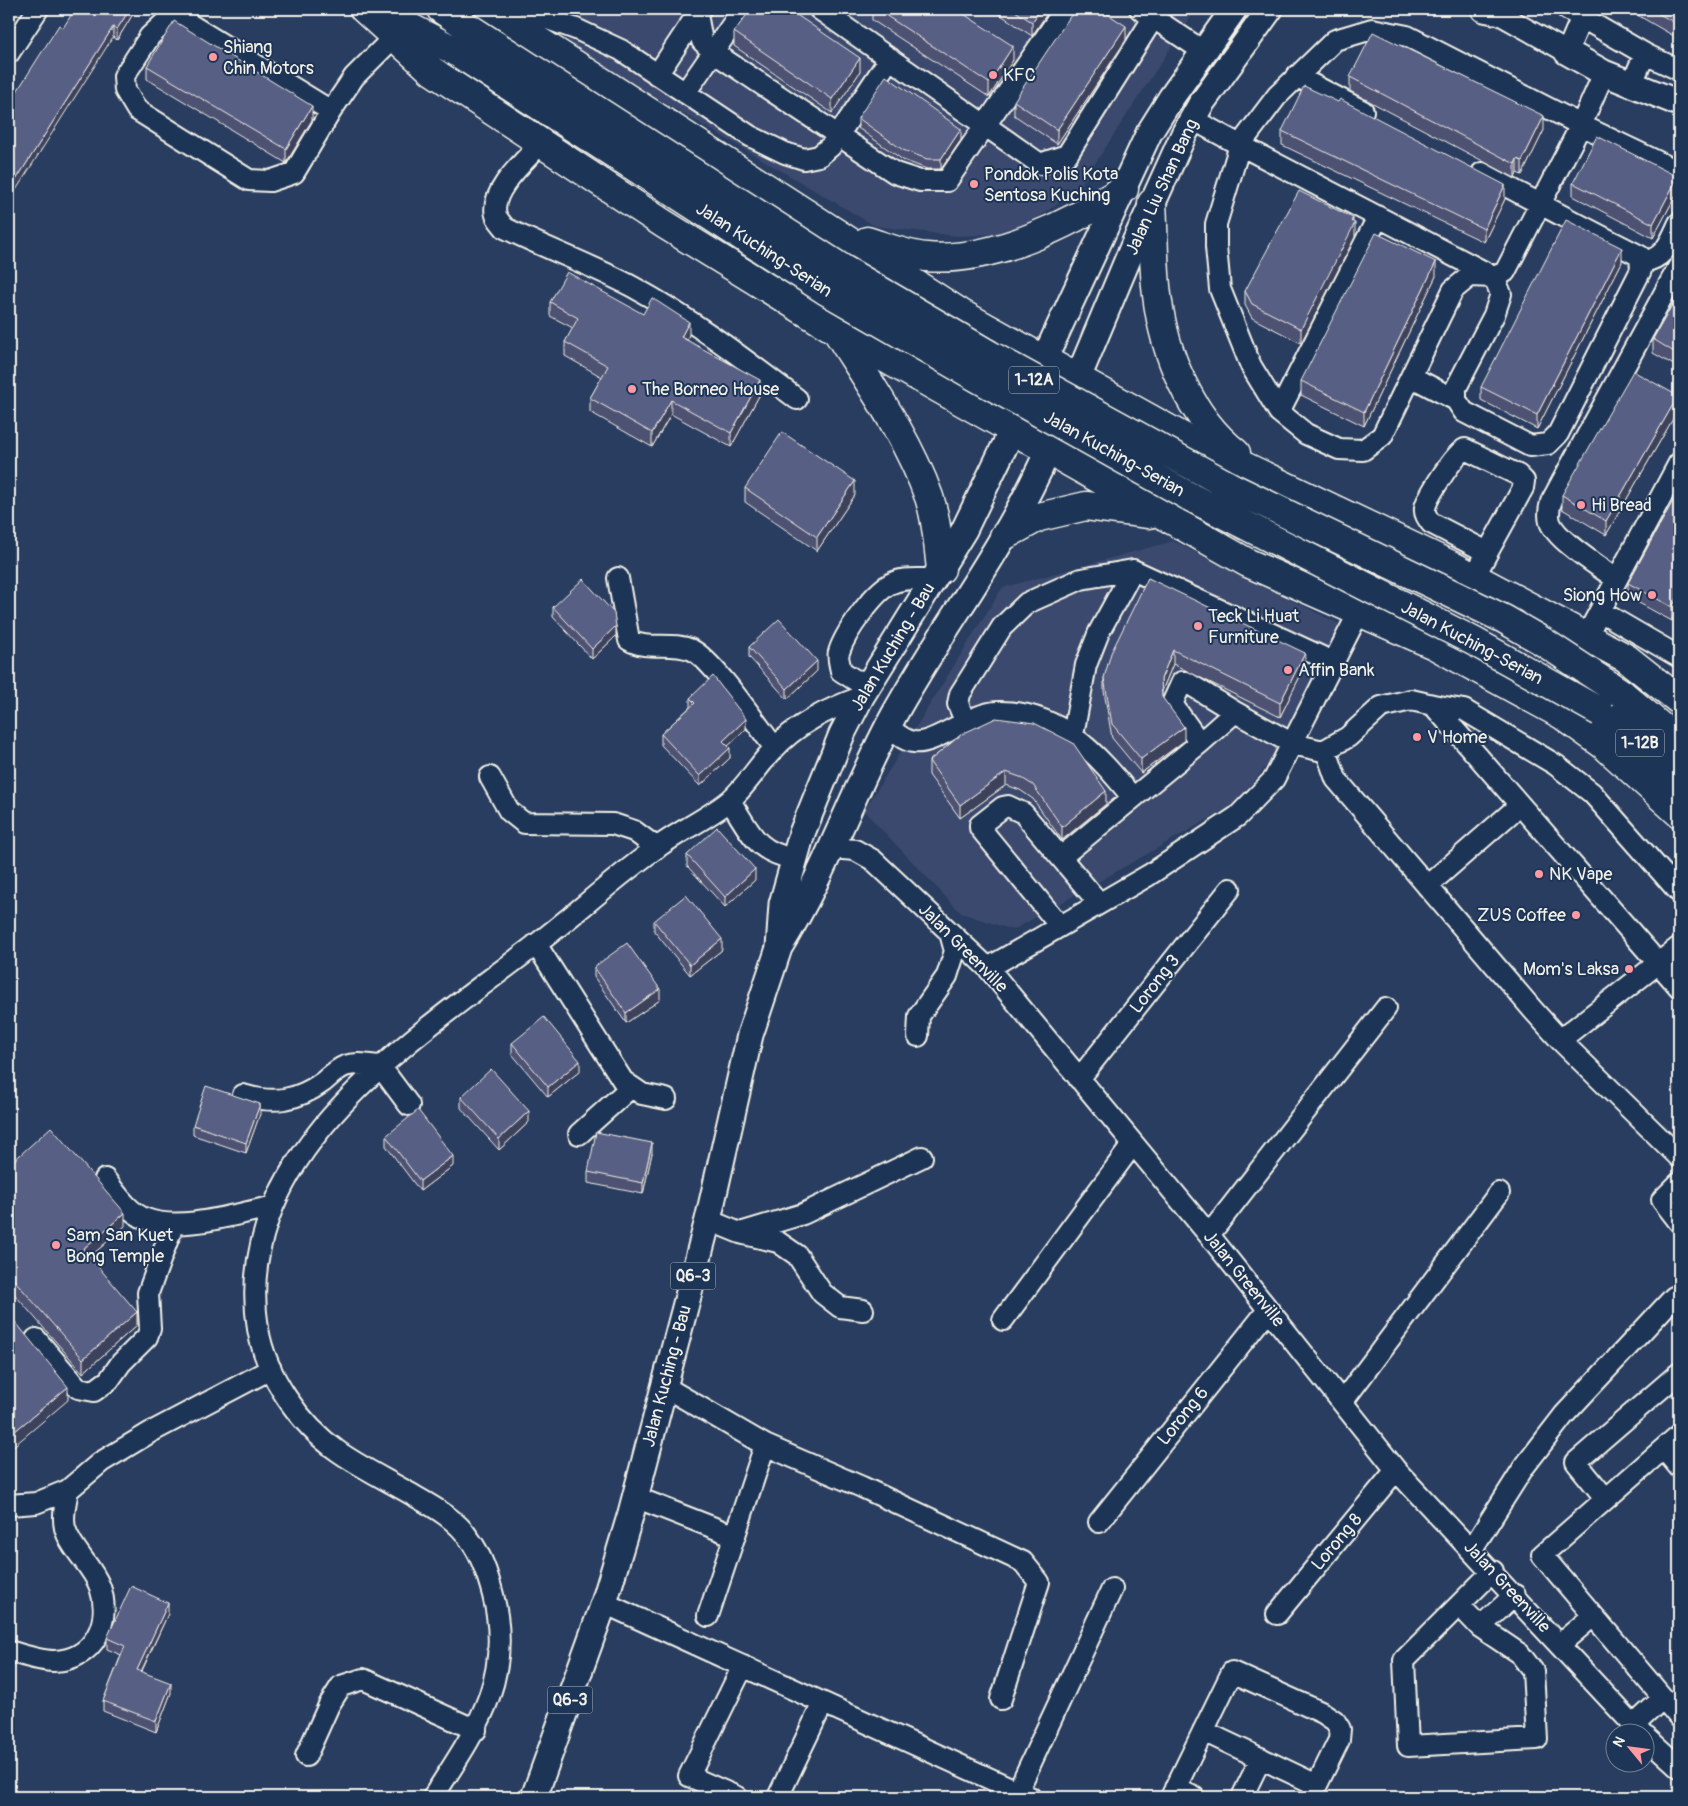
<svg xmlns="http://www.w3.org/2000/svg" width="1688" height="1806" font-family="Pangolin,sans-serif">
  <rect width="100%" height="100%" fill="#293d60"/>
  <filter id="ink" filterUnits="userSpaceOnUse"><feTurbulence type="fractalNoise" baseFrequency=".02" numOctaves="2"/><feDisplacementMap in="SourceGraphic" scale="10" xChannelSelector="R" yChannelSelector="G"/><feConvolveMatrix kernelMatrix="1 2 1 2 8 2 1 2 1" color-interpolation-filters="sRGB"/></filter>
  <g filter="url(#ink)">
    <path fill="#3b4a6e" d="M 578,9 L 1196,9 L 1079,188 L 1017,233 L 957,236 L 875,226 L 567,45 Z
      M 1173,541 L 1339,624 L 1278,752 L 1235,804 L 1013,930 L 961,913 L 864,811 L 1002,588 Z"/>
    <g fill="none" stroke-linecap="round" stroke-linejoin="round">
      <defs>
        <path id="minor" d="M 819,9 L 1040,164 L 1067,155 L 1159,9
          M 1140,9 L 1203,51
          M 1567,9 L 1645,54 L 1679,70
          M 1494,11 L 1567,52 L 1581,19
          M 697,14 L 702,41 L 713,52 L 895,173 L 920,181 L 947,181 L 1065,9
          M 514,25 L 545,18 L 576,29 L 621,50 L 750,136 L 785,153 L 804,159 L 819,156 L 831,146 L 890,58
          M 9,53 L 38,9
          M 1604,73 L 1581,125 L 1669,167 L 1679,174
          M 657,75 L 700,10
          M 1296,76 L 1363,111
          M 1631,85 L 1645,54
          M 685,93 L 743,9
          M 331,111 L 294,173 L 270,181 L 249,180 L 137,110 L 125,90 L 124,76 L 150,36 L 163,24 L 186,22 L 331,111 L 354,77 L 394,37
          M 1192,119 L 1240,145 L 1277,96 L 1335,40 L 1372,29 L 1407,36 L 1581,125 L 1505,272 L 1494,277 L 1470,276 L 1453,290 L 1382,436 L 1363,450 L 1339,449 L 1306,434 L 1279,412 L 1251,366 L 1220,289 L 1216,247 L 1216,224 L 1240,145 L 1494,277 L 1501,294 L 1494,315 L 1456,388 L 1456,400 L 1464,412 L 1530,446 L 1548,444 L 1558,434 L 1641,270 L 1640,256 C 1587,229 1534,201 1482,173
          M 541,143 C 527,159 489,191 496,215 C 497,219 502,224 505,228 C 547,249 592,265 633,287 C 692,319 744,359 797,399
          M 1642,262 C 1665,259 1670,242 1679,223
          M 1412,377 L 1456,400
          M 1279,412 L 1378,217
          M 1474,577 L 1523,488 L 1524,481 L 1518,475 L 1465,449 C 1455,453 1427,497 1425,508 C 1424,514 1428,519 1431,523 L 1487,552
          M 618,578 L 629,640 C 647,651 672,641 692,650 C 713,660 758,726 774,747
          M 1616,579 C 1599,566 1556,540 1550,522 C 1548,515 1549,509 1551,502 L 1679,266
          M 1600,611 L 1679,657
          M 1586,637 L 1679,463
          M 871,682 L 855,680 L 841,671 C 840,665 837,657 839,652 C 845,633 873,593 890,584 C 901,578 913,579 924,579 L 930,586
          M 1433,705 L 1464,710 L 1556,765 L 1592,793 L 1679,892
          M 965,721 L 958,704 L 960,694 L 1002,627 L 1027,603 L 1081,579 L 1133,570 L 1335,663
          M 888,727 C 895,732 904,741 914,742 C 934,746 971,712 998,712 C 1060,711 1097,754 1133,798
          M 1073,735 L 1086,665 L 1099,632 L 1133,570
          M 1200,743 L 1172,704 L 1182,682 L 1186,682 L 1235,712
          M 1323,751 L 1348,737 L 1381,707 L 1411,700 L 1433,705 L 1679,987
          M 490,777 L 509,811 L 524,823 L 613,824 L 634,831 L 657,848
          M 730,801 C 751,832 754,851 794,859
          M 831,848 L 855,850 L 873,860 L 988,968 L 1209,1235 L 1396,1470 L 1642,1734
          M 1061,857 L 1200,743 L 1235,712 L 1293,744 L 1323,751 L 1328,756 L 1336,779 L 1533,1010 L 1560,1040 L 1679,1157
          M 1427,886 L 1520,805
          M 1060,926 L 980,828 L 980,825 L 1003,807 L 1008,806 L 1023,813 L 1099,903
          M 536,944 L 623,1081 L 642,1094 L 666,1099
          M 988,968 L 1149,875 L 1238,816 L 1274,779 L 1359,612
          M 918,1036 L 919,1016 L 947,976 L 955,951 L 950,933
          M 1560,1040 L 1679,947
          M 1079,1079 L 1230,889
          M 243,1095 C 273,1104 297,1101 323,1082 C 329,1077 337,1069 345,1066 C 356,1062 368,1065 380,1066 L 409,1105
          M 579,1134 L 630,1088
          M 105,1179 C 116,1193 129,1213 146,1219 C 181,1232 235,1214 271,1207
          M 1679,1183 L 1662,1200 L 1679,1222
          M 708,1220 L 740,1233 L 778,1242 L 797,1255 L 822,1293 L 840,1307 L 863,1310
          M 740,1233 L 803,1214 L 922,1157
          M 1209,1235 L 1386,1008
          M 1003,1320 L 1133,1144
          M 36,1339 L 78,1388 L 94,1391 L 109,1380 L 121,1363 L 147,1337 L 150,1329 L 148,1293 L 173,1225
          M 665,1387 L 765,1445 L 862,1487 L 1023,1562 L 1039,1582 L 1001,1699
          M 1343,1401 L 1499,1193
          M 1679,1435 L 1542,1555 L 1679,1717
          M 1664,1449 L 1679,1467
          M 635,1497 L 735,1536
          M 1606,1499 L 1576,1462 L 1679,1373
          M 9,1505 L 36,1503 L 68,1490 L 101,1462 L 151,1432 L 271,1369
          M 1099,1522 L 1268,1310
          M 1472,1549 L 1524,1467 L 1564,1415 L 1674,1297
          M 604,1603 L 1030,1797
          M 1459,1605 L 1480,1627 L 1520,1654 L 1533,1671 L 1537,1739 L 1408,1746 L 1404,1660 L 1493,1571
          M 1277,1614 L 1396,1470
          M 708,1616 L 765,1445
          M 1480,1627 L 1515,1595
          M 1560,1644 L 1593,1616
          M 9,1651 C 23,1655 39,1661 54,1661 C 94,1660 112,1622 100,1587 C 92,1565 71,1550 65,1528 C 62,1515 66,1502 68,1490
          M 1633,1726 L 1663,1698
          M 1203,1731 L 1317,1785
          M 1646,1737 L 1679,1767
          M 306,1756 L 329,1705 L 341,1686 L 363,1679 L 476,1730
          M 1175,1788 L 1194,1797
          M 433,1797 C 476,1730 514,1679 493,1595 C 488,1576 482,1556 470,1540 C 457,1519 432,1506 411,1494 C 387,1480 362,1468 339,1452 C 300,1425 266,1376 258,1329 C 230,1153 415,1038 534,946 C 576,914 615,877 658,847 C 680,831 706,819 728,802 C 745,788 757,767 772,751 C 796,724 828,709 861,697
          M 737,1797 L 689,1776 L 743,1666
          M 778,1797 L 823,1703
          M 1015,1797 L 1112,1589
          M 1171,1797 L 1232,1672 L 1323,1713 L 1335,1721 L 1340,1729 L 1339,1740 L 1311,1797
          M 1242,1797 L 1261,1758"/>
        <path id="major" d="M 1484,9 L 1494,11
          M 1567,52 L 1604,73 L 1679,103
          M 1036,377 L 1149,133 L 1171,98 L 1234,9
          M 1070,397 L 1135,242 L 1184,134 L 1201,104 L 1270,9
          M 780,946 C 826,873 853,790 894,715 C 947,619 1016,534 1056,431
          M 534,1797 L 604,1603 L 631,1513 L 708,1220 L 750,1035 L 779,948 L 782,904 L 802,833 L 842,734 L 861,697 L 964,530 L 1021,412"/>
        <path id="highway" d="M 364,9 L 432,71 L 664,224 L 837,331 L 1248,563 L 1434,645 L 1562,715 L 1605,746 L 1679,813
          M 441,9 L 469,28
          M 489,9 L 962,314 L 1183,437 L 1453,566 L 1626,658 L 1679,700
          M 386,15 L 455,51
          M 1152,203 C 1154,234 1153,265 1157,295 C 1164,353 1190,417 1236,453
          M 867,241 C 886,247 905,255 926,257 C 992,263 1070,224 1124,189
          M 838,333 C 871,386 908,438 929,497 C 937,520 938,545 941,569
          M 1004,536 L 1039,517 L 1086,506 L 1149,514
          M 1621,693 L 1679,742
          M 1600,712 L 1679,777"/>
      </defs>
      <use href="#minor" stroke="#f4f1e8" stroke-width="24"/>
      <use href="#major" stroke="#f4f1e8" stroke-width="29"/>
      <use href="#highway" stroke="#f4f1e8" stroke-width="31"/>
      <use href="#minor" stroke="#1d3557" stroke-width="20"/>
      <use href="#major" stroke="#1d3557" stroke-width="25"/>
      <use href="#highway" stroke="#1d3557" stroke-width="28"/>
      <defs>
        <path id="highway-bridge" d="M 469,28 L 843,269 L 990,355 L 1233,488 L 1504,619 L 1542,641 L 1621,693
          M 455,51 L 825,290 L 976,377 L 1192,498 L 1473,641 L 1600,712"/>
      </defs>
      <use href="#highway-bridge" stroke="#f4f1e8" stroke-width="31" stroke-linecap="butt"/>
      <use href="#highway-bridge" stroke="#1d3557" stroke-width="28"/>
    </g>
    <path fill="#4d5172" stroke="#f4f1e8" d="M 75,9 L 136,9 L 117,40 Z
      M 872,9 L 956,9 L 1013,60 L 989,97 L 872,20 Z
      M 992,9 L 1050,9 L 1032,36 Z
      M 1627,9 L 1679,9 L 1679,39 Z
      M 734,32 L 860,72 L 832,113 L 734,46 Z
      M 1126,40 L 1057,144 L 1014,115 L 1014,101 Z
      M 147,66 L 312,120 L 286,163 L 147,79 Z
      M 1350,77 L 1544,130 L 1522,175 L 1517,173 L 1515,178 L 1350,91 Z
      M 858,118 L 961,140 L 941,169 L 927,169 L 903,160 L 858,128 Z
      M 1282,131 L 1505,199 L 1484,242 L 1282,145 Z
      M 1573,183 L 1678,191 L 1653,238 L 1573,196 Z
      M 1353,222 L 1355,237 L 1301,343 L 1252,318 L 1245,305 L 1245,291 Z
      M 1622,262 L 1537,429 L 1481,400 L 1481,387 Z
      M 1436,276 L 1364,426 L 1301,395 L 1301,381 Z
      M 1679,293 L 1679,368 L 1653,353 L 1653,339 Z
      M 550,302 L 643,314 L 689,335 L 687,340 L 760,394 L 731,447 L 671,414 L 652,447 L 590,412 L 590,398 L 602,377 L 565,356 L 565,342 L 573,328 L 550,316 Z
      M 1678,410 L 1606,535 L 1562,509 L 1562,495 Z
      M 745,488 L 855,495 L 817,551 L 745,502 Z
      M 1679,490 L 1672,621 L 1628,597 L 1628,583 Z
      M 1148,578 L 1305,666 L 1280,717 L 1173,664 L 1162,691 L 1162,697 L 1184,741 L 1141,773 L 1112,738 L 1104,691 L 1104,678 Z
      M 553,607 L 616,636 L 592,659 L 553,617 Z
      M 749,647 L 817,671 L 787,699 L 749,657 Z
      M 690,698 L 746,729 L 728,746 L 730,758 L 700,786 L 661,745 L 661,734 L 690,707 Z
      M 962,734 L 1106,804 L 1062,840 L 1033,799 L 1020,790 L 1006,785 L 960,818 L 929,775 L 929,761 Z
      M 687,855 L 755,880 L 725,907 L 687,866 Z
      M 654,921 L 722,950 L 690,975 L 654,931 Z
      M 594,967 L 660,1000 L 626,1023 L 594,977 Z
      M 512,1043 L 580,1071 L 548,1097 L 512,1054 Z
      M 461,1097 L 529,1122 L 499,1150 L 461,1108 Z
      M 260,1114 L 246,1153 L 193,1135 L 193,1125 Z
      M 386,1136 L 453,1166 L 420,1191 L 386,1146 Z
      M 652,1153 L 643,1194 L 588,1183 L 588,1172 Z
      M 9,1165 L 125,1226 L 90,1257 L 137,1325 L 83,1373 L 9,1288 Z
      M 168,1614 L 142,1671 L 171,1693 L 156,1732 L 103,1711 L 103,1701 L 121,1655 L 107,1649 L 107,1638 Z"/>
    <path fill="#3e425c" stroke="#f4f1e8" d="M 130,9 L 136,9 L 117,40 L 117,29 Z
      M 1041,9 L 1050,9 L 1032,36 L 1032,22 Z
      M 1126,26 L 1126,40 L 1057,144 L 1057,130 Z
      M 113,27 L 113,37 L 9,201 L 9,191 Z
      M 1013,46 L 1013,60 L 989,97 L 989,83 Z
      M 860,58 L 860,72 L 832,113 L 832,99 Z
      M 312,106 L 312,120 L 286,163 L 286,149 Z
      M 1544,116 L 1544,130 L 1522,175 L 1522,161 Z
      M 961,129 L 961,140 L 941,169 L 941,159 Z
      M 1517,159 L 1517,173 L 1515,178 L 1515,164 Z
      M 1678,177 L 1678,191 L 1653,238 L 1653,224 Z
      M 1505,185 L 1505,199 L 1484,242 L 1484,229 Z
      M 1353,218 L 1353,227 L 1355,223 L 1355,237 L 1301,343 L 1301,329 Z
      M 1622,248 L 1622,262 L 1537,429 L 1537,415 Z
      M 1436,262 L 1436,276 L 1364,426 L 1364,412 Z
      M 689,322 L 689,335 L 681,350 L 681,337 Z
      M 760,380 L 760,394 L 731,447 L 731,433 Z
      M 1678,396 L 1678,410 L 1606,535 L 1606,521 Z
      M 671,400 L 671,414 L 652,447 L 652,433 Z
      M 855,481 L 855,495 L 817,551 L 817,537 Z
      M 1679,595 L 1679,608 L 1672,621 L 1672,607 Z
      M 616,626 L 616,636 L 592,659 L 592,649 Z
      M 1173,650 L 1173,664 L 1161,693 L 1161,679 Z
      M 1305,653 L 1305,666 L 1280,717 L 1280,703 Z
      M 817,661 L 817,671 L 787,699 L 787,689 Z
      M 746,719 L 746,729 L 723,751 L 723,741 Z
      M 1184,727 L 1184,741 L 1141,773 L 1141,759 Z
      M 730,748 L 730,758 L 700,786 L 700,776 Z
      M 1006,772 L 1006,785 L 960,818 L 960,805 Z
      M 1106,791 L 1106,804 L 1062,840 L 1062,827 Z
      M 755,869 L 755,880 L 725,907 L 725,897 Z
      M 722,939 L 722,950 L 690,975 L 690,965 Z
      M 660,989 L 660,1000 L 626,1023 L 626,1013 Z
      M 580,1061 L 580,1071 L 548,1097 L 548,1087 Z
      M 260,1104 L 260,1114 L 246,1153 L 246,1143 Z
      M 529,1111 L 529,1122 L 499,1150 L 499,1139 Z
      M 652,1143 L 652,1153 L 643,1194 L 643,1183 Z
      M 453,1156 L 453,1166 L 420,1191 L 420,1181 Z
      M 125,1213 L 125,1226 L 83,1263 L 83,1249 Z
      M 137,1312 L 137,1325 L 83,1373 L 83,1359 Z
      M 68,1387 L 68,1400 L 9,1450 L 9,1436 Z
      M 168,1603 L 168,1614 L 137,1680 L 137,1670 Z
      M 171,1683 L 171,1693 L 156,1732 L 156,1721 Z"/>
    <path fill="#595e84" stroke="#f4f1e8" d="M 75,9 L 130,9 L 117,29 L 113,27 L 9,191 L 9,104 L 59,25 L 63,28 Z
      M 751,9 L 788,9 L 860,58 L 832,99 L 734,32 Z
      M 876,9 L 956,9 L 1013,46 L 989,83 Z
      M 1012,9 L 1041,9 L 1032,22 Z
      M 1075,9 L 1100,9 L 1126,26 L 1057,130 L 1014,101 Z
      M 1650,9 L 1679,9 L 1679,25 Z
      M 174,21 L 312,106 L 286,149 L 147,66 Z
      M 1373,32 L 1544,116 L 1522,161 L 1517,159 L 1515,164 L 1350,77 Z
      M 886,76 L 961,129 L 941,159 L 927,159 L 903,150 L 858,118 Z
      M 1304,86 L 1338,102 L 1340,99 L 1505,185 L 1484,229 L 1282,131 Z
      M 1597,136 L 1678,177 L 1653,224 L 1573,183 Z
      M 1299,191 L 1353,218 L 1351,221 L 1355,223 L 1301,329 L 1252,304 L 1245,291 Z
      M 1566,220 L 1622,248 L 1537,415 L 1481,387 Z
      M 1376,233 L 1436,262 L 1364,412 L 1301,381 Z
      M 567,272 L 643,314 L 652,298 L 689,322 L 681,337 L 760,380 L 731,433 L 671,400 L 652,433 L 590,398 L 608,366 L 565,342 L 578,318 L 550,302 Z
      M 1679,293 L 1679,355 L 1653,339 Z
      M 1633,371 L 1678,396 L 1606,521 L 1562,495 Z
      M 782,432 L 855,481 L 817,537 L 745,488 Z
      M 1679,490 L 1679,595 L 1672,607 L 1628,583 Z
      M 1148,578 L 1305,653 L 1280,703 L 1173,650 L 1161,679 L 1162,697 L 1184,727 L 1141,759 L 1112,724 L 1104,678 L 1111,653 Z
      M 583,579 L 614,613 L 616,626 L 592,649 L 553,607 Z
      M 779,619 L 817,661 L 787,689 L 749,647 Z
      M 713,676 L 746,719 L 723,741 L 730,748 L 700,776 L 661,734 L 695,703 L 690,698 Z
      M 996,718 L 1034,723 L 1073,743 L 1106,791 L 1062,827 L 1033,785 L 1020,777 L 1006,772 L 960,805 L 929,761 L 962,734 Z
      M 717,827 L 755,869 L 725,897 L 687,855 Z
      M 686,895 L 722,939 L 690,965 L 654,921 Z
      M 627,943 L 660,989 L 626,1013 L 594,967 Z
      M 544,1017 L 580,1061 L 548,1087 L 512,1043 Z
      M 491,1069 L 529,1111 L 499,1139 L 461,1097 Z
      M 206,1086 L 260,1104 L 246,1143 L 193,1125 Z
      M 418,1110 L 453,1156 L 420,1181 L 386,1136 Z
      M 51,1127 L 125,1213 L 83,1249 L 137,1312 L 83,1359 L 9,1274 L 9,1165 Z
      M 596,1132 L 652,1143 L 643,1183 L 588,1172 Z
      M 9,1314 L 68,1387 L 9,1436 Z
      M 131,1586 L 168,1603 L 137,1670 L 171,1683 L 156,1721 L 103,1701 L 125,1646 L 107,1638 Z"/>
  </g>
  <g fill="#ff9aa2" stroke="#1d3557" stroke-width="2">
    <circle cx="213" cy="57" r="5"/>
    <circle cx="993" cy="75" r="5"/>
    <circle cx="974" cy="184" r="5"/>
    <circle cx="632" cy="389" r="5"/>
    <circle cx="1581" cy="505" r="5"/>
    <circle cx="1652" cy="595" r="5"/>
    <circle cx="1198" cy="626" r="5"/>
    <circle cx="1288" cy="670" r="5"/>
    <circle cx="1417" cy="737" r="5"/>
    <circle cx="1539" cy="874" r="5"/>
    <circle cx="1576" cy="915" r="5"/>
    <circle cx="1629" cy="969" r="5"/>
    <circle cx="56" cy="1245" r="5"/>
  </g>
  <g text-anchor="middle" dominant-baseline="central" stroke-width="4" stroke-linejoin="round" paint-order="stroke">
    <g fill="#1d3557" stroke="#b4b9bc" stroke-width="1">
      <rect x="1009" y="366.5" width="50" height="27" rx="4"/>
      <rect x="1616" y="729.5" width="48" height="27" rx="4"/>
      <rect x="670.5" y="1262.5" width="45" height="27" rx="4"/>
      <rect x="547.5" y="1686.5" width="45" height="27" rx="4"/>
    </g>
    <g font-size="16" font-weight="bold" fill="#f4f1e8">
      <text x="1034" y="380">1-12A</text>
      <text x="1640" y="743">1-12B</text>
      <text x="693" y="1276">Q6-3</text>
      <text x="570" y="1700">Q6-3</text>
    </g>
    <g font-size="18" fill="#f4f1e8" stroke="#1d3557" text-anchor="start">
      <text x="223" y="47">Shiang<tspan x="223" dy="21">Chin Motors</tspan></text>
      <text x="1003" y="75">KFC</text>
      <text x="984" y="174">Pondok Polis Kota<tspan x="984" dy="21">Sentosa Kuching</tspan></text>
      <text x="642" y="389">The Borneo House</text>
      <text x="1591" y="505">Hi Bread</text>
      <text x="1642" y="595" text-anchor="end">Siong How</text>
      <text x="1208" y="616">Teck Li Huat<tspan x="1208" dy="21">Furniture</tspan></text>
      <text x="1298" y="670">Affin Bank</text>
      <text x="1427" y="737">V Home</text>
      <text x="1549" y="874">NK Vape</text>
      <text x="1566" y="915" text-anchor="end">ZUS Coffee</text>
      <text x="1619" y="969" text-anchor="end">Mom's Laksa</text>
      <text x="66" y="1235">Sam San Kuet<tspan x="66" dy="21">Bong Temple</tspan></text>
    </g>
    <g font-size="18" fill="#f4f1e8" stroke="#1d3557">
      <text transform="translate(1162 187) rotate(-65)">Jalan Liu Shan Bang</text>
      <text transform="translate(764 250) rotate(33)">Jalan Kuching-Serian</text>
      <text transform="translate(1114 454) rotate(29)">Jalan Kuching-Serian</text>
      <text transform="translate(1472 643) rotate(28)">Jalan Kuching-Serian</text>
      <text transform="translate(893 647) rotate(-59)">Jalan Kuching - Bau</text>
      <text transform="translate(963 948) rotate(45)">Jalan Greenville</text>
      <text transform="translate(1155 984) rotate(-52)">Lorong 3</text>
      <text transform="translate(1244 1279) rotate(51)">Jalan Greenville</text>
      <text transform="translate(667 1376) rotate(-75)">Jalan Kuching - Bau</text>
      <text transform="translate(1183 1416) rotate(-51)">Lorong 6</text>
      <text transform="translate(1337 1542) rotate(-50)">Lorong 8</text>
      <text transform="translate(1507 1587) rotate(47)">Jalan Greenville</text>
    </g>
  </g>
  <rect width="1688" height="1806" fill="none" stroke="#1d3557" stroke-width="30"/>
  <rect x="15" y="15" width="1658" height="1776" fill="none" stroke="#f4f1e8" stroke-width="2" filter="url(#ink)"/>
  <g transform="translate(1630 1748) rotate(299)"><circle r="24" fill="#1d3557" stroke="#738091"/>
  <path d="M0-4L9 19L0 12L-9 19Z" fill="#ff9aa2"/>
  <text y="-8" font-size="14" font-weight="bold" text-anchor="middle" fill="#f4f1e8">N</text>
  </g>
</svg>
